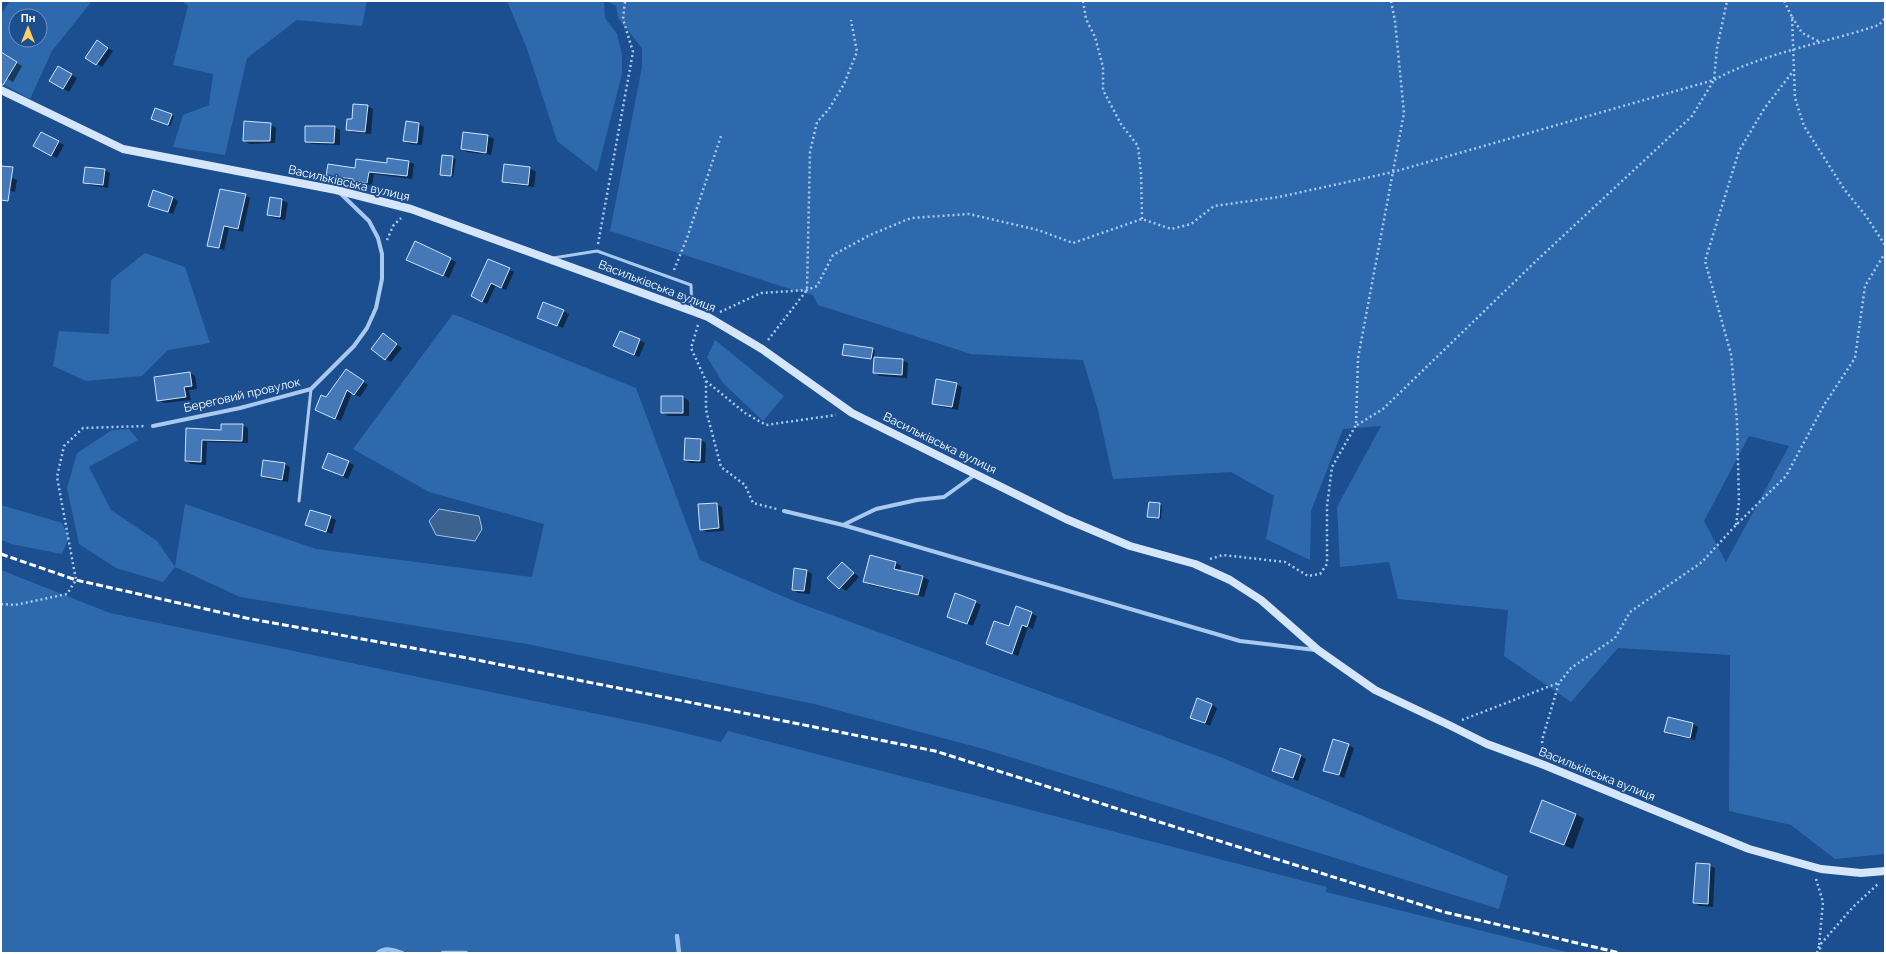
<svg xmlns="http://www.w3.org/2000/svg" width="1886" height="954" font-family="Raleway,sans-serif">
  <rect width="100%" height="100%" fill="#1b4f8f"/>
  <path fill="#2e69ad" fill-rule="evenodd" d="M 10,1 L 92,1 L 52,51 L 30,99 L 1,83 L 1,14 ZM 16,16 L 40,16 L 40,40 L 16,40 Z
    M 182,1 L 367,1 L 362,26 L 297,20 L 247,58 L 225,155 L 173,147 L 183,115 L 209,105 L 213,74 L 173,65 L 188,6 Z
    M 507,1 L 604,1 L 605,18 L 617,34 L 622,54 L 622,74 L 597,172 L 557,141 L 526,46 Z
    M 607,1 L 1885,1 L 1885,854 L 1835,859 L 1791,825 L 1729,811 L 1730,655 L 1618,648 L 1571,702 L 1504,656 L 1508,610 L 1398,599 L 1389,562 L 1340,567 L 1337,507 L 1381,426 L 1343,429 L 1311,511 L 1310,560 L 1266,539 L 1274,496 L 1231,472 L 1113,479 L 1098,410 L 1083,360 L 971,354 L 818,305 L 813,295 L 790,289 L 610,231 L 642,67 L 642,48 L 618,18 L 616,6 ZM 1749,436 L 1789,446 L 1726,562 L 1704,521 Z
    M 145,253 L 185,267 L 210,343 L 168,350 L 142,376 L 86,381 L 53,366 L 59,331 L 109,334 L 111,280 Z
    M 453,314 L 636,388 L 700,560 L 796,602 L 1220,757 L 1508,876 L 1499,909 L 984,749 L 814,704 L 527,644 L 240,597 L 175,567 L 163,582 L 116,568 L 79,544 L 67,488 L 77,453 L 112,430 L 129,429 L 138,440 L 89,467 L 111,510 L 157,541 L 175,567 L 185,504 L 316,549 L 532,577 L 544,524 L 429,492 L 353,449 Z
    M 715,340 L 784,396 L 763,421 L 723,383 L 707,357 Z
    M 1,505 L 62,523 L 69,538 L 62,554 L 11,544 L 1,540 Z
    M 1,570 L 110,613 L 660,727 L 721,742 L 728,731 L 1327,887 L 1326,892 L 1571,953 L 1,953 Z"/>
  <path fill="#3c6290" stroke="#9cc4f0" d="M 439,509 L 479,516 L 482,529 L 475,541 L 436,535 L 429,521 Z"/>
  <path fill="#0007" d="M 103,45 L 113,51 L 102,67 L 87,57 Z
    M 4,55 L 22,66 L 13,82 L 1,75 L 1,59 Z
    M 58,67 L 77,78 L 69,92 L 50,81 Z
    M 367,106 L 373,109 L 371,134 L 353,132 L 347,129 Z
    M 171,115 L 174,116 L 170,126 L 155,120 Z
    M 270,124 L 276,128 L 275,143 L 250,144 L 244,141 Z
    M 419,124 L 424,127 L 422,145 L 410,144 L 404,141 Z
    M 335,127 L 340,130 L 340,145 L 312,144 L 306,141 Z
    M 42,133 L 64,145 L 57,158 L 35,146 Z
    M 464,133 L 488,136 L 494,139 L 491,155 L 467,152 L 462,149 Z
    M 443,156 L 456,159 L 453,177 L 441,174 Z
    M 388,159 L 409,162 L 414,164 L 412,179 L 374,174 L 372,185 L 359,184 L 355,181 L 332,178 L 327,176 L 356,169 L 388,164 Z
    M 505,165 L 530,168 L 536,172 L 534,187 L 509,184 L 504,181 Z
    M 86,168 L 105,170 L 110,173 L 108,188 L 90,185 L 84,182 Z
    M 1,173 L 17,180 L 15,192 L 1,189 Z
    M 245,195 L 250,198 L 243,232 L 229,228 L 224,250 L 208,245 Z
    M 172,197 L 178,201 L 173,214 L 150,205 Z
    M 270,198 L 282,200 L 288,203 L 285,220 L 274,218 L 268,215 Z
    M 415,242 L 456,262 L 449,278 L 413,262 Z
    M 489,260 L 514,272 L 506,290 L 496,285 L 487,304 L 476,299 Z
    M 563,311 L 569,314 L 563,328 L 544,320 Z
    M 383,334 L 402,348 L 391,362 L 385,359 Z
    M 639,340 L 645,343 L 639,357 L 620,349 Z
    M 873,349 L 875,351 L 874,358 L 902,360 L 908,363 L 907,378 L 880,376 L 874,373 L 875,360 L 846,355 Z
    M 190,373 L 195,376 L 197,389 L 189,390 L 191,400 L 164,403 L 158,400 Z
    M 351,373 L 368,385 L 360,397 L 352,393 L 341,421 L 316,410 Z
    M 956,384 L 962,387 L 958,410 L 938,406 L 933,403 Z
    M 662,397 L 683,397 L 689,401 L 689,416 L 668,416 L 662,412 Z
    M 242,425 L 248,428 L 248,443 L 207,442 L 206,465 L 191,464 L 186,461 L 187,429 L 222,431 Z
    M 701,440 L 706,443 L 705,463 L 690,463 L 685,460 Z
    M 348,462 L 354,465 L 348,479 L 323,468 Z
    M 284,464 L 290,467 L 288,482 L 267,479 L 262,476 Z
    M 1150,503 L 1162,505 L 1161,519 L 1148,516 Z
    M 716,504 L 722,507 L 724,531 L 707,532 L 701,529 Z
    M 330,517 L 336,520 L 332,534 L 306,525 Z
    M 842,563 L 859,577 L 846,591 L 829,578 Z
    M 896,563 L 901,566 L 900,571 L 923,577 L 929,580 L 924,597 L 870,585 L 865,582 Z
    M 807,571 L 812,574 L 810,594 L 798,593 L 793,589 Z
    M 975,602 L 981,605 L 973,626 L 948,616 Z
    M 1016,607 L 1037,616 L 1033,629 L 1028,627 L 1018,656 L 987,643 L 1009,627 Z
    M 1212,705 L 1217,708 L 1210,726 L 1191,717 Z
    M 1669,719 L 1693,724 L 1698,727 L 1695,740 L 1671,735 L 1665,731 Z
    M 1348,745 L 1354,748 L 1344,778 L 1325,770 Z
    M 1301,756 L 1306,759 L 1298,781 L 1273,770 Z
    M 1576,814 L 1584,819 L 1573,849 L 1531,831 Z
    M 1709,865 L 1715,868 L 1713,907 L 1700,906 L 1694,903 Z"/>
  <g fill="none" stroke-linecap="round" stroke-linejoin="round">
    <path stroke="#9cc4f0" stroke-width="4.5" d="M 677,936 L 679,953
      M 378,953 C 385,947 394,950 402,953
      M 443,953 L 466,953"/>
  </g>
  <path fill="#4478b7" stroke="#cfe3fa" d="M 97,40 L 108,48 L 96,65 L 85,58 Z
    M 1,52 L 17,62 L 3,85 L 1,85 Z
    M 58,66 L 72,74 L 63,89 L 49,81 Z
    M 353,104 L 368,105 L 365,132 L 346,130 L 347,119 L 352,119 Z
    M 155,108 L 172,114 L 168,125 L 151,119 Z
    M 244,121 L 271,123 L 270,141 L 243,141 Z
    M 406,121 L 419,123 L 417,143 L 403,141 Z
    M 305,126 L 335,126 L 334,143 L 305,142 Z
    M 41,132 L 59,141 L 51,156 L 33,146 Z
    M 463,132 L 488,135 L 486,153 L 461,149 Z
    M 442,155 L 453,156 L 451,176 L 440,175 Z
    M 387,158 L 409,161 L 407,176 L 369,172 L 367,183 L 353,181 L 353,179 L 326,176 L 328,164 L 355,168 L 356,159 L 387,163 Z
    M 504,164 L 530,167 L 528,185 L 502,182 Z
    M 1,166 L 13,167 L 8,201 L 1,200 Z
    M 85,167 L 105,169 L 103,185 L 83,183 Z
    M 220,189 L 246,194 L 238,229 L 224,226 L 219,248 L 207,246 Z
    M 153,190 L 173,197 L 168,212 L 148,206 Z
    M 270,197 L 282,199 L 280,217 L 267,215 Z
    M 415,241 L 451,258 L 443,276 L 406,260 Z
    M 488,259 L 510,268 L 501,288 L 491,283 L 482,302 L 471,296 Z
    M 543,302 L 564,310 L 557,326 L 537,318 Z
    M 620,331 L 640,339 L 634,355 L 613,346 Z
    M 383,333 L 397,344 L 385,360 L 371,349 Z
    M 844,344 L 873,348 L 871,359 L 842,355 Z
    M 874,357 L 903,359 L 902,375 L 873,373 Z
    M 346,369 L 364,381 L 354,395 L 347,390 L 335,419 L 315,410 L 321,395 L 326,397 Z
    M 190,372 L 192,386 L 184,387 L 186,397 L 157,401 L 154,377 Z
    M 936,379 L 957,383 L 952,407 L 932,404 Z
    M 661,396 L 683,396 L 683,413 L 661,413 Z
    M 221,424 L 243,424 L 242,441 L 202,440 L 201,462 L 185,461 L 186,428 L 221,430 Z
    M 685,438 L 701,439 L 700,461 L 684,460 Z
    M 328,453 L 349,461 L 343,476 L 322,468 Z
    M 263,460 L 285,463 L 282,480 L 261,476 Z
    M 1149,502 L 1160,503 L 1159,518 L 1147,517 Z
    M 717,503 L 719,528 L 700,530 L 698,504 Z
    M 310,510 L 331,516 L 326,532 L 305,525 Z
    M 870,555 L 896,562 L 894,569 L 923,576 L 918,595 L 863,582 Z
    M 842,562 L 854,573 L 839,589 L 827,578 Z
    M 794,568 L 807,570 L 804,591 L 792,590 Z
    M 955,593 L 976,601 L 967,624 L 947,617 Z
    M 1016,606 L 1032,612 L 1027,627 L 1022,625 L 1012,654 L 986,644 L 994,621 L 1009,626 Z
    M 1197,698 L 1212,704 L 1205,723 L 1190,718 Z
    M 1668,717 L 1693,723 L 1690,738 L 1664,732 Z
    M 1333,739 L 1349,744 L 1339,775 L 1323,771 Z
    M 1280,748 L 1301,755 L 1293,778 L 1272,771 Z
    M 1542,800 L 1576,814 L 1564,845 L 1530,832 Z
    M 1696,863 L 1710,864 L 1708,904 L 1693,903 Z"/>
  <g fill="none" stroke-linecap="round" stroke-linejoin="round">
    <path stroke="#a9c9ee" stroke-width="2.5" stroke-dasharray="2 3" stroke-linecap="butt" d="M 1083,1 L 1086,19 L 1095,37 L 1103,67 L 1103,90 L 1121,124 L 1138,146 L 1141,174 L 1142,219
      M 1784,1 L 1792,17 L 1795,98 L 1804,126 L 1844,189 L 1866,216 L 1885,245
      M 1792,17 L 1802,33 L 1820,42
      M 387,240 L 393,226 L 401,218
      M 598,244 L 633,52 L 623,19 L 625,1
      M 674,270 L 687,238 L 721,136
      M 720,312 L 761,293 L 807,290 L 817,286 L 833,255 L 870,235 L 911,218 L 969,214 L 1038,230 L 1073,243 L 1142,219 L 1171,229 L 1191,224 L 1214,206 L 1279,197 L 1393,172 L 1714,80 C 1763,53 1825,43 1879,25 L 1885,18
      M 698,325 L 691,348 L 706,381 L 706,410 L 721,467 L 745,485 L 753,503 L 777,509
      M 768,340 L 807,290 L 810,152 L 817,122 L 829,109 L 844,84 L 857,52 L 851,20
      M 706,381 L 745,413 L 766,425 L 836,415
      M 1357,425 L 1383,409 L 1535,262 L 1692,116 L 1714,80 L 1717,48 L 1727,1
      M 1736,525 L 1739,502 L 1737,421 L 1731,354 L 1705,261 L 1739,151 L 1764,109 L 1794,70
      M 1210,559 L 1223,555 L 1285,562 L 1308,576 L 1320,574 L 1327,564 L 1327,506 L 1332,467 L 1356,425 L 1358,358 L 1404,113 L 1395,21 L 1391,1
      M 1,604 L 15,605 L 67,594 L 76,580 L 57,477 L 64,446 L 83,428 L 146,426
      M 1462,720 L 1558,683
      M 1543,753 L 1542,740 L 1559,683 L 1571,668 L 1615,638 L 1630,612 L 1702,562 L 1736,525 L 1786,476 L 1824,405 L 1855,358 L 1865,286 L 1885,253
      M 1816,879 L 1823,902 L 1819,946 L 1822,953
      M 1817,953 L 1819,946 L 1853,907 L 1879,883"/>
    <path stroke="#a9c9ee" stroke-width="3" d="M 553,258 L 597,251 L 691,285 L 692,311
      M 299,501 L 311,389"/>
    <path stroke="#a9c9ee" stroke-width="4" d="M 153,426 L 240,408 L 311,389 L 354,346 L 367,328 L 376,308 L 382,279 L 382,254 L 378,238 L 369,221 L 340,193
      M 784,511 L 843,525 L 1240,641 L 1315,650
      M 843,525 L 876,509 L 917,500 L 944,497 L 976,474"/>
    <path stroke="#d6e6fa" stroke-width="8" d="M 1,90 L 123,149 L 336,190 L 411,209 L 692,311 L 708,317 L 762,349 L 852,413 L 1066,519 L 1130,546 L 1195,564 L 1230,580 L 1261,600 L 1318,650 L 1375,690 L 1449,725 L 1487,744 L 1544,765 L 1749,849 L 1821,869 L 1861,873 L 1885,871"/>
    <path stroke="#fff" stroke-width="3" stroke-dasharray="7 3" stroke-linecap="butt" d="M 1,554 L 76,580 L 246,618 L 462,657 L 935,751 L 1444,912 L 1620,953"/>
  </g>
  <g text-anchor="middle" dominant-baseline="central" stroke-width="3.5" stroke-linejoin="round" paint-order="stroke">
    <g font-size="12" fill="#fff" stroke="#1b4f8f">
      <text transform="translate(349 183) rotate(13)">Васильківська вулиця</text>
      <text transform="translate(657 286) rotate(21)">Васильківська вулиця</text>
      <text transform="translate(242 395) rotate(-13)">Береговий провулок</text>
      <text transform="translate(940 443) rotate(26)">Васильківська вулиця</text>
      <text transform="translate(1597 774) rotate(22)">Васильківська вулиця</text>
    </g>
  </g>
  <rect width="1886" height="954" fill="none" stroke="#ffffff" stroke-width="4"/>
  <g transform="translate(28 28)"><circle r="19" fill="#1b4f8f" stroke="#7695bc"/>
  <path d="M0-3L7 15L0 10L-7 15Z" fill="#ffd166"/>
  <text y="-6" font-size="11" font-weight="bold" text-anchor="middle" fill="#ffffff">Пн</text>
  </g>
</svg>
